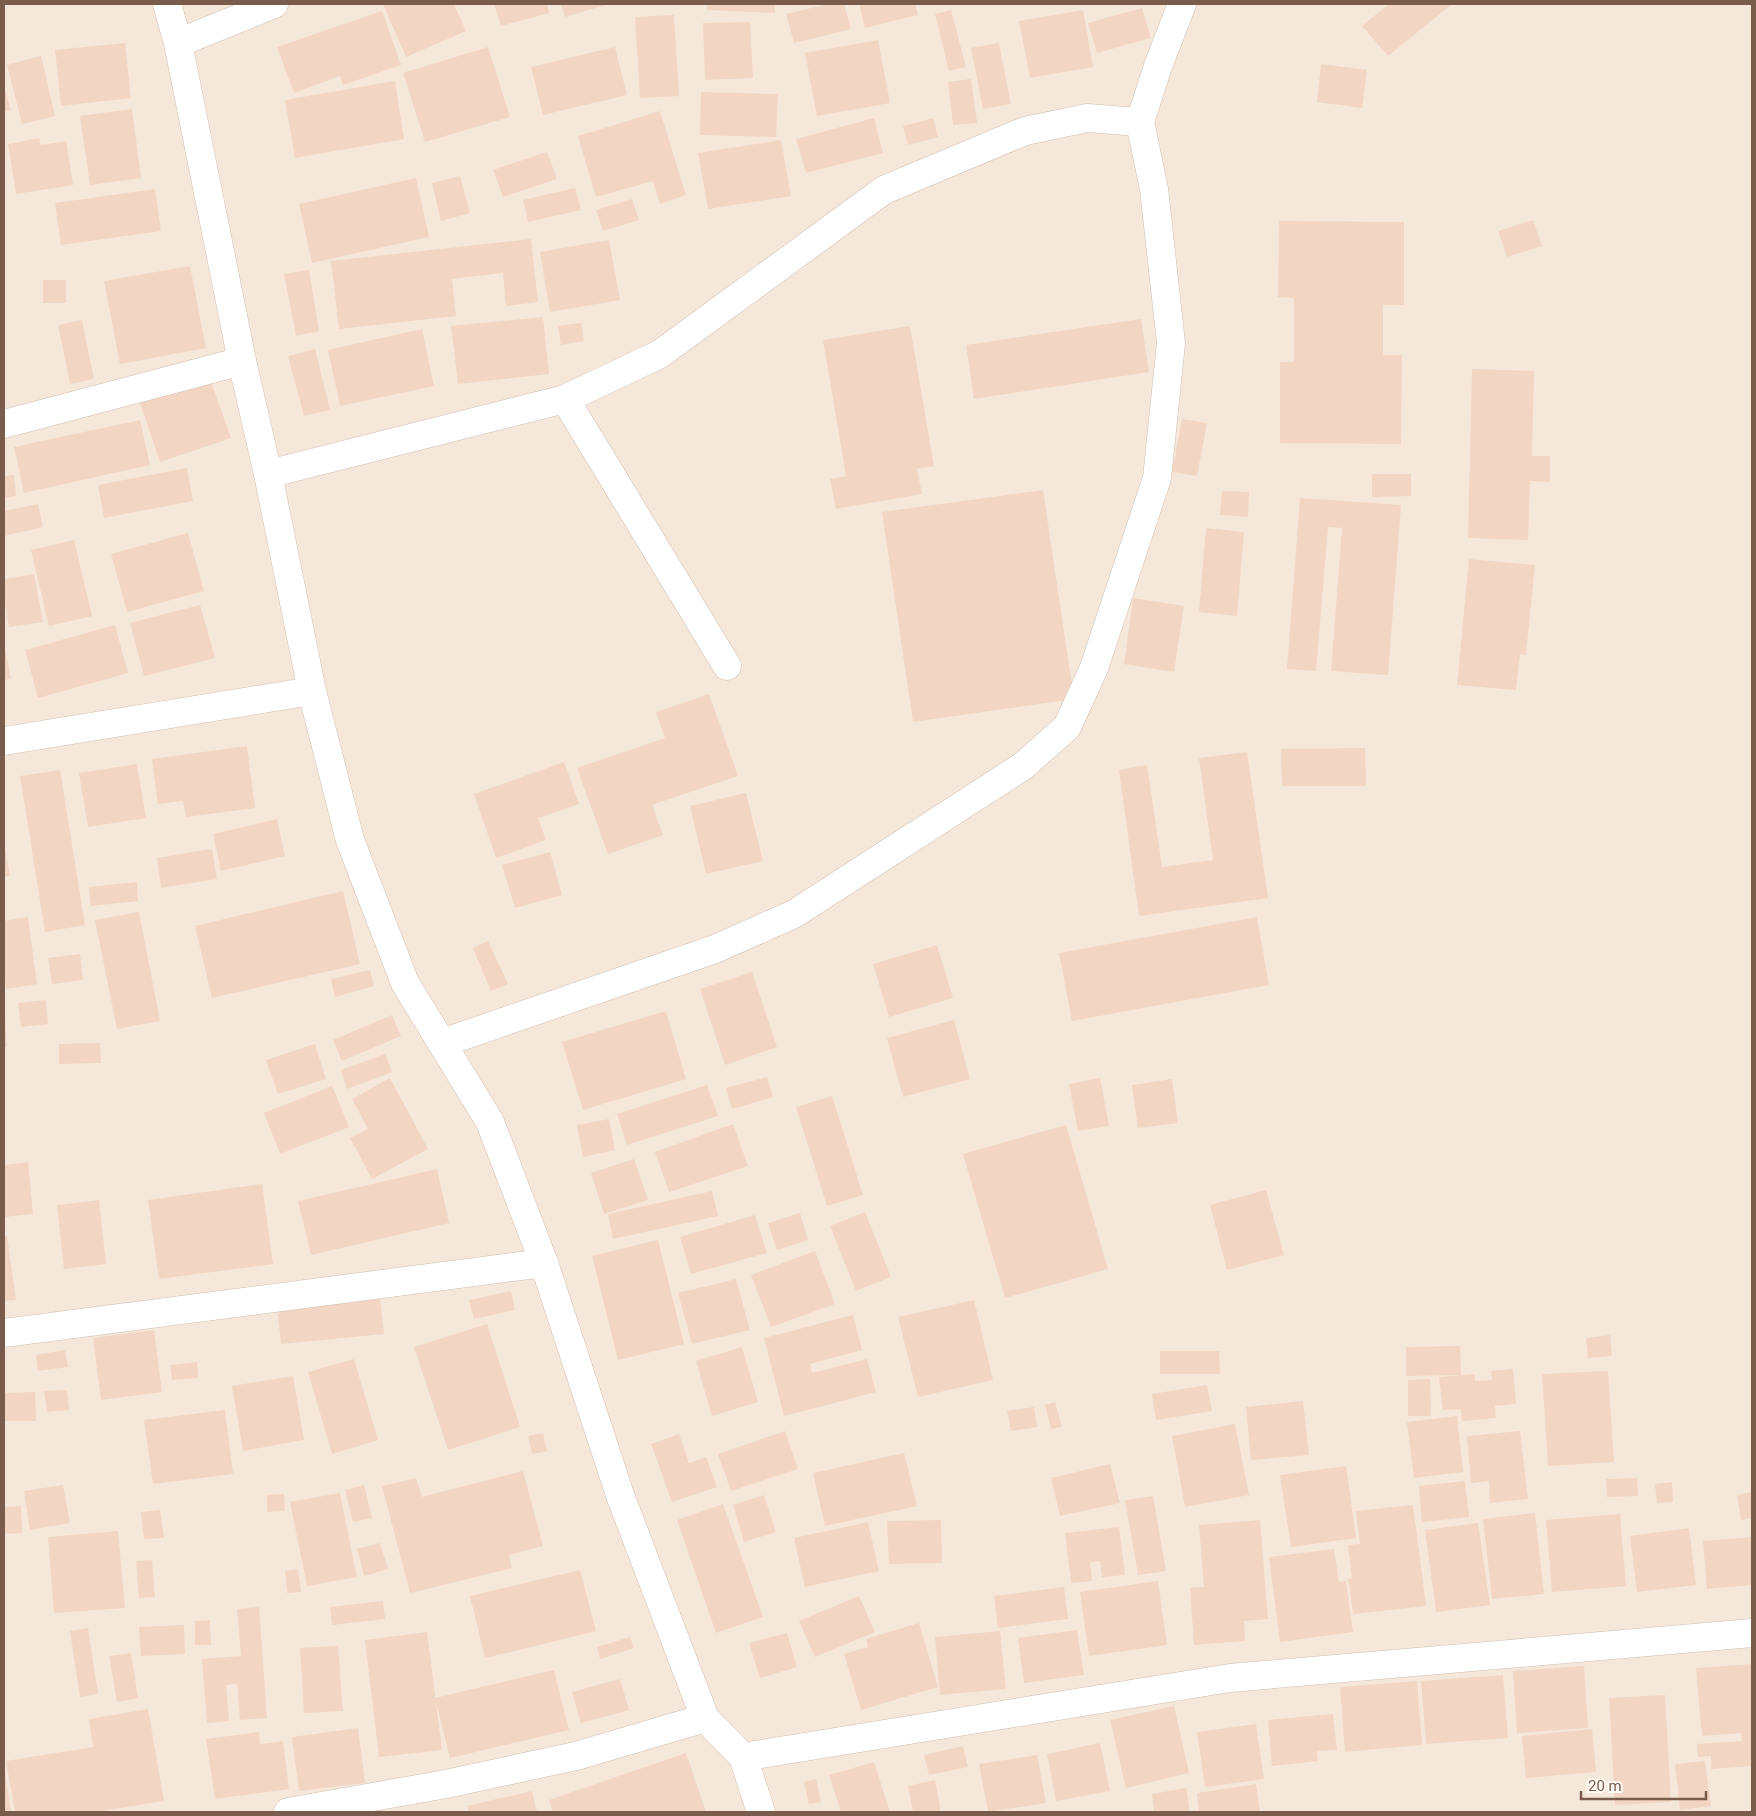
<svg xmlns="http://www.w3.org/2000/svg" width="1756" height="1816" font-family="Roboto,sans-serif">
  <rect width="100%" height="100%" fill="#fdf6ec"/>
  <path fill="#f5e8da" d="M 4,4 L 1752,4 L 1752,1812 L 4,1812 Z"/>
  <path fill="#f3d5c3" d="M 383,4 L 454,4 L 466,31 L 406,57 Z
    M 494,4 L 547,4 L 549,13 L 501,26 Z
    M 561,4 L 609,4 L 565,17 Z
    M 707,4 L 775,4 L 775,13 L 707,10 Z
    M 828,4 L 844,4 L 851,29 L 794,43 L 786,14 Z
    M 859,4 L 915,4 L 918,15 L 865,28 Z
    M 1389,4 L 1452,4 L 1388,56 L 1362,26 Z
    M 1142,8 L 1151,38 L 1097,53 L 1088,23 Z
    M 951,10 L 966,67 L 949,71 L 935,14 Z
    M 1083,10 L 1093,67 L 1030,78 L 1019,21 Z
    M 382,11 L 401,65 L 343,85 L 340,76 L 294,93 L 277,47 Z
    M 674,15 L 679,96 L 640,98 L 635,17 Z
    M 750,22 L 753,78 L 705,80 L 703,23 Z
    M 878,40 L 890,103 L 817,116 L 805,53 Z
    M 125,43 L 131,98 L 61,106 L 55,50 Z
    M 999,43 L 1011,104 L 983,109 L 971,48 Z
    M 488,47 L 510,117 L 425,142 L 403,73 Z
    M 615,47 L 627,95 L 543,115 L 531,67 Z
    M 41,56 L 55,116 L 22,124 L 7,65 Z
    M 1321,64 L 1367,70 L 1362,108 L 1317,102 Z
    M 971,79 L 977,123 L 953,125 L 948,82 Z
    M 395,81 L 404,139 L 295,158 L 285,100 Z
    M 4,86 L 11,110 L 4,112 Z
    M 701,92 L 778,94 L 776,137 L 700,135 Z
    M 132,109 L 141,178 L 90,185 L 80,116 Z
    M 660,111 L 686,195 L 660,204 L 653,181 L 596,197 L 578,136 Z
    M 874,118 L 883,153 L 806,173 L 796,139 Z
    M 933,118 L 938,137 L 908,145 L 903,126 Z
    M 39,138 L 41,145 L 66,141 L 73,185 L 16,194 L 8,144 Z
    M 781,140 L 791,196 L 708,209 L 698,153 Z
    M 547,152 L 557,179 L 503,197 L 493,170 Z
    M 460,176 L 470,213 L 441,221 L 432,183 Z
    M 416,178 L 429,237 L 312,263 L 299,204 Z
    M 575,188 L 581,210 L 528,222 L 523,200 Z
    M 155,189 L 161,231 L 61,245 L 55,203 Z
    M 632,199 L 639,220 L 603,231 L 596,210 Z
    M 1533,220 L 1542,246 L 1507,257 L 1498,231 Z
    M 1279,221 L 1404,222 L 1404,305 L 1383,305 L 1383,355 L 1402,355 L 1401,444 L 1280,443 L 1280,362 L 1294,362 L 1294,298 L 1278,297 Z
    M 531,239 L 538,302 L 506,306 L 503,273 L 452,279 L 456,316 L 339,329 L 331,261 Z
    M 609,240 L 620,300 L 550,312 L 540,252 Z
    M 190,266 L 206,348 L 120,364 L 104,281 Z
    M 309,270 L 319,331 L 296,336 L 284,274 Z
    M 43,280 L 66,280 L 66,303 L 43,303 Z
    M 543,317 L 549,374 L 458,384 L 451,326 Z
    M 1141,319 L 1149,372 L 974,399 L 966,345 Z
    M 82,320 L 94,379 L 70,384 L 58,325 Z
    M 581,323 L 584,341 L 561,345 L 558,326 Z
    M 910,326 L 934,466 L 917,469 L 922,494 L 836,509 L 830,479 L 846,476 L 823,340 Z
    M 422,329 L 434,386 L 340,406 L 328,350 Z
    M 315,349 L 330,410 L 304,416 L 288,356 Z
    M 1472,369 L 1534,371 L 1532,456 L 1550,456 L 1550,482 L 1530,481 L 1528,540 L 1468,538 Z
    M 210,379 L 231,438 L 160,462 L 140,403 Z
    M 1182,419 L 1207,423 L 1197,476 L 1172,472 Z
    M 140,420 L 150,465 L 24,493 L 14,447 Z
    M 187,468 L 193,501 L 104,518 L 98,485 Z
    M 1372,474 L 1411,474 L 1411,496 L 1372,497 Z
    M 14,475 L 16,496 L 4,498 L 4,476 Z
    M 1043,490 L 1074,699 L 913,722 L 882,512 Z
    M 1222,491 L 1249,492 L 1248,517 L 1220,515 Z
    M 1300,498 L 1401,505 L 1388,675 L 1331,671 L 1342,528 L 1328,527 L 1316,671 L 1287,669 Z
    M 38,504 L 43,527 L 4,536 L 4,511 Z
    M 1206,528 L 1244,532 L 1237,616 L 1199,612 Z
    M 188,533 L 204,591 L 127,612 L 111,554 Z
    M 74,540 L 92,616 L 49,626 L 31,550 Z
    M 1469,559 L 1535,565 L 1526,655 L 1520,654 L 1516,690 L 1457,685 Z
    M 34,574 L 43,622 L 9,627 L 4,598 L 4,579 Z
    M 1133,598 L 1184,606 L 1174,672 L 1124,664 Z
    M 200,605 L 215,658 L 144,676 L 130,623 Z
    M 115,625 L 128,673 L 38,698 L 25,650 Z
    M 4,643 L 11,679 L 4,680 Z
    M 709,694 L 738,776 L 652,805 L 663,835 L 608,854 L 577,768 L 665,738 L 656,712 Z
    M 247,746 L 255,808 L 186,817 L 183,801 L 158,804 L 152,759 Z
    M 1365,748 L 1366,786 L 1282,786 L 1281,749 Z
    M 1247,752 L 1268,898 L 1139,916 L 1119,770 L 1147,765 L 1162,867 L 1213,860 L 1199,758 Z
    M 564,762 L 579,804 L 538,818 L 546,840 L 496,858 L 474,794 Z
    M 137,764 L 146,818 L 88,827 L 79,773 Z
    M 60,770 L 85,925 L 45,932 L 20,776 Z
    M 746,793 L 763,861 L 706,874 L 690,806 Z
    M 277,819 L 285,856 L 221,871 L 213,834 Z
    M 4,843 L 10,876 L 4,877 Z
    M 212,849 L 217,879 L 161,888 L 157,858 Z
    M 550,852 L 562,895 L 515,908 L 502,865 Z
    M 137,882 L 138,901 L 91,906 L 89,887 Z
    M 343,891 L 360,964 L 212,998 L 195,926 Z
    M 139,912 L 160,1021 L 117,1029 L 95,920 Z
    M 28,917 L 37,984 L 6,989 L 4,970 L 4,921 Z
    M 1257,917 L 1269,985 L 1072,1021 L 1059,953 Z
    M 488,941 L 508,984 L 491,991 L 473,948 Z
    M 937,945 L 953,998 L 889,1017 L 873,964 Z
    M 80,954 L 83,980 L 52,984 L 48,958 Z
    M 370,970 L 374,986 L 335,997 L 331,979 Z
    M 752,972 L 777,1047 L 725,1065 L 700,989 Z
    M 46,1000 L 48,1024 L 21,1027 L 18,1003 Z
    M 666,1011 L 686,1079 L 583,1110 L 562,1042 Z
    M 392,1015 L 401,1036 L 342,1061 L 333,1040 Z
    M 4,1017 L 5,1017 L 7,1047 L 4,1047 Z
    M 954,1020 L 970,1079 L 903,1097 L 887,1038 Z
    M 100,1043 L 101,1063 L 59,1064 L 59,1044 Z
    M 315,1044 L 326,1079 L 278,1094 L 266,1060 Z
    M 385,1054 L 392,1072 L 347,1089 L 341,1070 Z
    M 767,1077 L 773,1097 L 732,1109 L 726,1088 Z
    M 390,1078 L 428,1149 L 372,1179 L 350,1138 L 368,1129 L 352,1099 Z
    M 1100,1078 L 1109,1126 L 1078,1131 L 1069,1084 Z
    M 1172,1079 L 1178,1123 L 1138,1128 L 1132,1085 Z
    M 707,1085 L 718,1116 L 627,1145 L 617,1114 Z
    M 332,1086 L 349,1127 L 280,1154 L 264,1113 Z
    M 832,1096 L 863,1195 L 827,1206 L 796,1107 Z
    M 609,1119 L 615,1150 L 583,1157 L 577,1125 Z
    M 733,1124 L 748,1166 L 669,1192 L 655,1152 Z
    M 1066,1125 L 1108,1269 L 1005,1298 L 963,1154 Z
    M 634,1159 L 648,1200 L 604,1214 L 591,1173 Z
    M 28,1162 L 33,1214 L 4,1217 L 4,1165 Z
    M 437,1169 L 449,1223 L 311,1255 L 298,1201 Z
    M 262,1184 L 273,1264 L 159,1279 L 148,1200 Z
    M 1266,1190 L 1284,1255 L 1227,1270 L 1210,1205 Z
    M 712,1191 L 718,1216 L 613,1239 L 608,1214 Z
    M 99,1200 L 106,1264 L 64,1269 L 57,1205 Z
    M 865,1212 L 891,1277 L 856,1291 L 830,1226 Z
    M 800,1213 L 808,1240 L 777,1250 L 768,1223 Z
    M 755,1215 L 767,1253 L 691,1274 L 680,1237 Z
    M 4,1236 L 7,1236 L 16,1300 L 4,1301 Z
    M 658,1240 L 684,1344 L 618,1360 L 592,1256 Z
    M 815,1251 L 835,1304 L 771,1327 L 751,1275 Z
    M 736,1279 L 750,1330 L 692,1344 L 678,1293 Z
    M 511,1291 L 515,1310 L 474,1319 L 469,1300 Z
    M 380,1296 L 384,1334 L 281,1344 L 277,1306 Z
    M 974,1300 L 993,1380 L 918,1397 L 898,1317 Z
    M 853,1315 L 862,1350 L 810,1364 L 812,1373 L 867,1359 L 876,1392 L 784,1416 L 764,1338 Z
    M 487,1324 L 520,1427 L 448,1450 L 414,1347 Z
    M 154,1330 L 162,1392 L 101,1400 L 93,1338 Z
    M 1610,1335 L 1612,1356 L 1588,1358 L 1586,1338 Z
    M 1460,1346 L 1461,1375 L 1406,1376 L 1406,1347 Z
    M 742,1347 L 758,1402 L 712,1416 L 696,1361 Z
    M 65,1350 L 68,1367 L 38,1371 L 36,1355 Z
    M 1160,1351 L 1219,1351 L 1220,1374 L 1160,1374 Z
    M 354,1359 L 378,1440 L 332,1454 L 308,1372 Z
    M 197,1362 L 198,1378 L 172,1380 L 170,1365 Z
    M 1513,1369 L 1516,1404 L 1495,1406 L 1496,1418 L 1462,1421 L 1461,1409 L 1443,1410 L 1439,1377 L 1475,1374 L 1475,1381 L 1492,1380 L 1491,1371 Z
    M 1608,1371 L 1614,1462 L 1548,1466 L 1542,1374 Z
    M 293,1376 L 304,1440 L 243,1451 L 232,1386 Z
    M 1430,1379 L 1431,1416 L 1408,1416 L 1408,1380 Z
    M 1207,1385 L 1212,1411 L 1156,1420 L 1152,1394 Z
    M 67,1390 L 69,1410 L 47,1412 L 44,1391 Z
    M 35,1392 L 36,1421 L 4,1421 L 4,1393 Z
    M 1303,1401 L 1309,1455 L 1251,1460 L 1246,1407 Z
    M 1055,1402 L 1062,1427 L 1051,1429 L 1045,1405 Z
    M 1034,1407 L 1037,1427 L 1011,1431 L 1007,1411 Z
    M 225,1410 L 233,1474 L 153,1484 L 144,1420 Z
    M 1457,1416 L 1463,1472 L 1414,1478 L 1407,1422 Z
    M 1235,1424 L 1249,1495 L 1185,1507 L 1172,1436 Z
    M 785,1431 L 798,1469 L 731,1491 L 718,1454 Z
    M 1520,1431 L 1528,1499 L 1490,1503 L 1489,1481 L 1471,1483 L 1467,1436 Z
    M 543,1433 L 547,1451 L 532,1454 L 528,1436 Z
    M 679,1434 L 689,1463 L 706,1457 L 717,1487 L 672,1502 L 651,1444 Z
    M 904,1453 L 917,1506 L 825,1526 L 813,1473 Z
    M 1110,1464 L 1120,1503 L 1060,1516 L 1051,1478 Z
    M 1346,1466 L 1356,1538 L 1291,1547 L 1280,1475 Z
    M 523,1471 L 543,1546 L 509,1555 L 512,1568 L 410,1593 L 382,1486 L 416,1478 L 422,1497 Z
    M 1637,1478 L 1638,1496 L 1607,1497 L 1606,1479 Z
    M 1465,1481 L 1469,1517 L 1422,1522 L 1419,1486 Z
    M 1672,1482 L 1673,1502 L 1657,1503 L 1655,1484 Z
    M 63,1485 L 70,1523 L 30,1530 L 24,1491 Z
    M 364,1485 L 372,1518 L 353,1522 L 345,1490 Z
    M 1752,1492 L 1752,1518 L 1741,1520 L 1737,1495 Z
    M 340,1493 L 357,1577 L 307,1586 L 290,1502 Z
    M 284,1494 L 285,1511 L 267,1512 L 267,1495 Z
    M 764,1495 L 776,1532 L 744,1542 L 733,1505 Z
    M 1153,1496 L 1166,1571 L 1138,1575 L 1125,1500 Z
    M 723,1504 L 763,1617 L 716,1633 L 677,1520 Z
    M 1413,1505 L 1426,1606 L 1353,1614 L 1348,1578 L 1352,1579 L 1348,1545 L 1360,1544 L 1356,1511 Z
    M 21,1506 L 22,1533 L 4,1534 L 4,1507 Z
    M 160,1510 L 164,1538 L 144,1539 L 141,1512 Z
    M 1535,1513 L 1544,1594 L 1492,1599 L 1483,1519 Z
    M 1620,1514 L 1626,1586 L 1552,1592 L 1546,1520 Z
    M 941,1520 L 942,1563 L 889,1564 L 887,1521 Z
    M 1260,1520 L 1268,1619 L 1244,1621 L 1245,1641 L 1194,1645 L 1190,1588 L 1204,1587 L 1199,1525 Z
    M 868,1522 L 879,1571 L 805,1587 L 794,1538 Z
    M 1478,1523 L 1490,1605 L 1436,1612 L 1425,1530 Z
    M 1119,1527 L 1125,1575 L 1102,1577 L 1100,1561 L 1090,1562 L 1092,1581 L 1071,1583 L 1065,1533 Z
    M 1689,1528 L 1696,1585 L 1637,1592 L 1630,1536 Z
    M 118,1531 L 125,1608 L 54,1613 L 48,1537 Z
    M 1752,1537 L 1752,1585 L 1707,1589 L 1703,1541 Z
    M 380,1543 L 388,1569 L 364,1576 L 357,1549 Z
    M 1334,1549 L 1339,1582 L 1346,1581 L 1353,1632 L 1280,1642 L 1269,1557 Z
    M 152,1560 L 155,1597 L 139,1598 L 136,1561 Z
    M 298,1569 L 301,1592 L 287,1593 L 285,1571 Z
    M 580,1570 L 596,1631 L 485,1658 L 470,1596 Z
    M 1158,1581 L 1167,1645 L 1089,1656 L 1080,1592 Z
    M 1064,1587 L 1068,1619 L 998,1628 L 994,1596 Z
    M 859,1596 L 875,1632 L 815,1657 L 799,1621 Z
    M 383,1601 L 385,1619 L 332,1625 L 330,1607 Z
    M 259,1607 L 267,1718 L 240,1720 L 237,1684 L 226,1685 L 229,1721 L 207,1723 L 202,1659 L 241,1656 L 237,1609 Z
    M 210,1620 L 211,1645 L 195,1645 L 195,1621 Z
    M 919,1623 L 938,1687 L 861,1710 L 844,1654 L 868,1647 L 866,1639 Z
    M 184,1625 L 185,1654 L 141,1656 L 139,1627 Z
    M 88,1628 L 98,1694 L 80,1697 L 70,1631 Z
    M 1077,1630 L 1084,1675 L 1024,1683 L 1018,1638 Z
    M 1000,1631 L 1006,1689 L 940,1695 L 935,1637 Z
    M 427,1632 L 442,1750 L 379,1757 L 365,1640 Z
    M 787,1633 L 797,1667 L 760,1678 L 749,1643 Z
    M 630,1637 L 634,1648 L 600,1659 L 597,1647 Z
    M 338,1646 L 343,1711 L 304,1713 L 300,1648 Z
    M 131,1653 L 138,1698 L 117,1702 L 109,1656 Z
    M 1752,1664 L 1752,1766 L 1711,1769 L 1711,1756 L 1698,1757 L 1697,1744 L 1742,1741 L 1741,1733 L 1702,1736 L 1696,1668 Z
    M 1584,1666 L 1588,1728 L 1517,1733 L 1513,1671 Z
    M 554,1670 L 569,1730 L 450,1758 L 435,1698 Z
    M 1503,1675 L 1508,1738 L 1426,1744 L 1421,1681 Z
    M 620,1679 L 629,1710 L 581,1723 L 572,1692 Z
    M 1417,1681 L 1422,1745 L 1345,1752 L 1340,1687 Z
    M 1665,1695 L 1671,1802 L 1615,1805 L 1609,1698 Z
    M 1174,1706 L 1189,1773 L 1126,1788 L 1110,1720 Z
    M 148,1709 L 164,1801 L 97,1812 L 15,1812 L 6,1761 L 93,1747 L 89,1719 Z
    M 1333,1714 L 1337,1750 L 1317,1751 L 1318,1761 L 1272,1766 L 1268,1720 Z
    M 1256,1724 L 1264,1779 L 1205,1787 L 1197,1732 Z
    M 358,1728 L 365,1783 L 299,1791 L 292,1737 Z
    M 1592,1729 L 1596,1772 L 1526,1778 L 1522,1736 Z
    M 259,1732 L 260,1744 L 283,1741 L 289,1789 L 215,1799 L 206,1739 Z
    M 1100,1743 L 1110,1791 L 1056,1801 L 1047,1754 Z
    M 963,1746 L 968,1767 L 929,1775 L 924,1755 Z
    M 686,1753 L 706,1812 L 553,1812 L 549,1800 Z
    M 1037,1755 L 1046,1803 L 988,1812 L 979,1764 Z
    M 1705,1761 L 1711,1806 L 1680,1810 L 1675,1764 Z
    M 874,1762 L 890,1812 L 841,1812 L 829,1775 Z
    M 4,1773 L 5,1773 L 11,1812 L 4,1812 Z
    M 816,1779 L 821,1802 L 809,1804 L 804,1782 Z
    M 935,1780 L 941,1812 L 913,1812 L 908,1786 Z
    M 1256,1784 L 1260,1812 L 1199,1812 L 1197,1793 Z
    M 1186,1788 L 1190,1812 L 1154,1812 L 1152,1794 Z
    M 532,1791 L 537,1812 L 469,1812 L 467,1806 Z"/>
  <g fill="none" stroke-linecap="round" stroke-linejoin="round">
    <defs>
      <path id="minor" d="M 178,43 L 274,4
        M 565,399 L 727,666
        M 4,424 L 242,361
        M 268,474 L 565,399 L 660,354 L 884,190 L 1025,131 L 1087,118 L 1140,122
        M 442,1043 L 715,949 L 794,914 L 1023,766 L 1067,727 L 1094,668 L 1157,478 L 1171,343 L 1154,189 L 1140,122 L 1158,66 L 1182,4
        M 4,1333 L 544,1263
        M 743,1757 L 1230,1678 L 1752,1633
        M 288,1812 L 446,1784 L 576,1756 L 705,1718"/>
      <path id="secondary" d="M 167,4 L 178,43 L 242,361 L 268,474 L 312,691 L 350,840 L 405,983 L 490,1122 L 544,1263 L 620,1495 L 705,1718 L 743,1757 L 761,1812
        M 4,741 L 312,691"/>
    </defs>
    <use href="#minor" stroke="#d1beb0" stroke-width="29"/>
    <use href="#secondary" stroke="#d6c0b0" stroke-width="29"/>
    <use href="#minor" stroke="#fff" stroke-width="28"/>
    <use href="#secondary" stroke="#fff" stroke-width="28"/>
  </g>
  <rect width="1756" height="1816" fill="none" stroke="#7a5c4d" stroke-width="10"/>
  <path d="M1581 1791v8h125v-8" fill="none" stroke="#7a5c4d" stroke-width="2.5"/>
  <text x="1588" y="1791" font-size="15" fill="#7a5c4d" stroke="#fffaf3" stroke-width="4" paint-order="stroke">20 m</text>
</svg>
